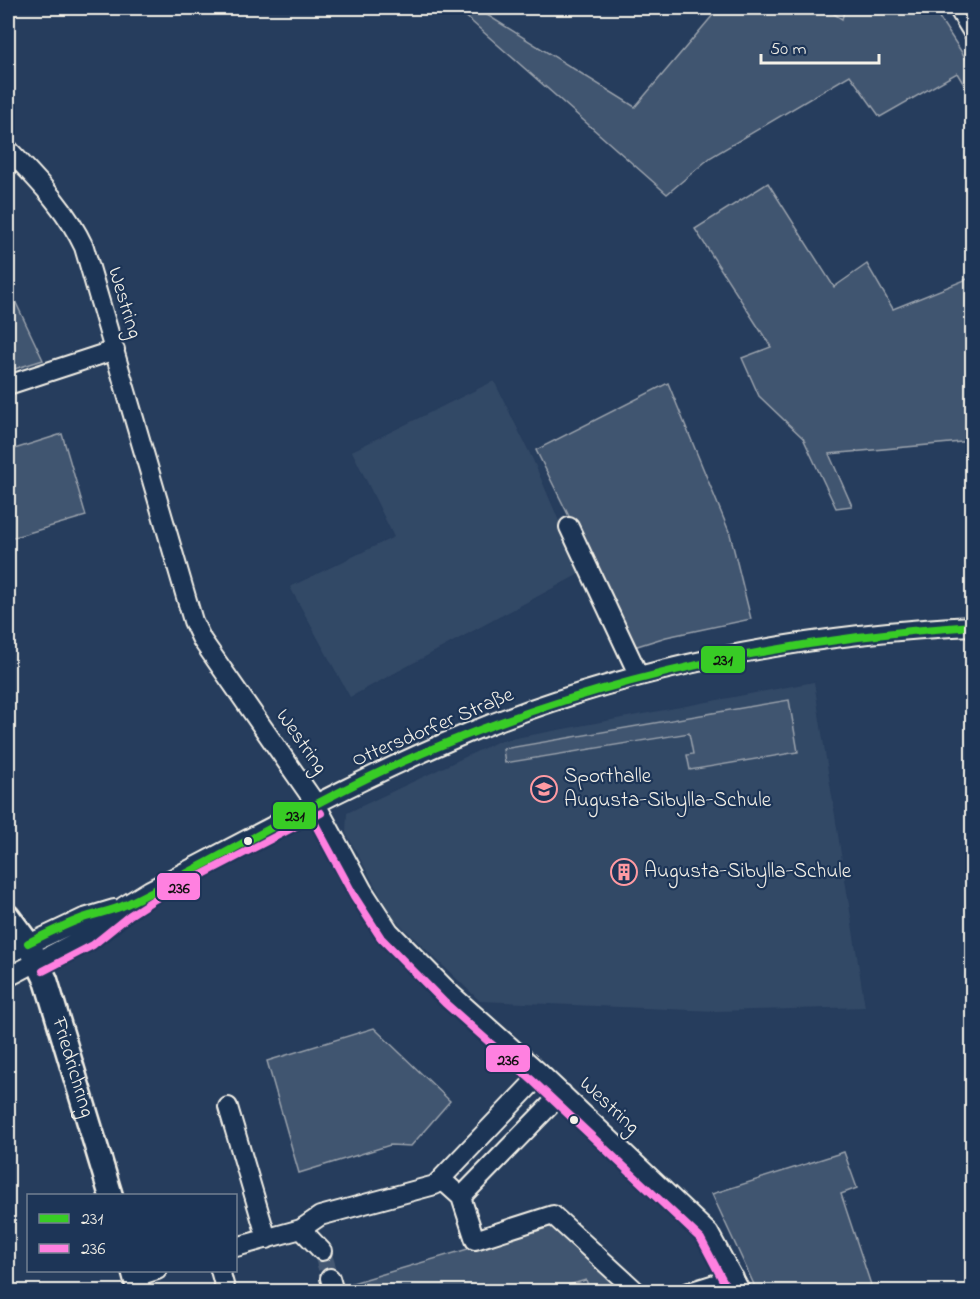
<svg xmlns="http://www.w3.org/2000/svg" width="980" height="1299" font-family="'Indie Flower',sans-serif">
  <rect width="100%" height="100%" fill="#263d5d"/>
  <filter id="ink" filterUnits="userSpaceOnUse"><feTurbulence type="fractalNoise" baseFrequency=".0167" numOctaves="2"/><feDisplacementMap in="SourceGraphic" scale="12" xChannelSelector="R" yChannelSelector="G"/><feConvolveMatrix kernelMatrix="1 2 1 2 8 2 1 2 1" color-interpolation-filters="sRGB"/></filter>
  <g filter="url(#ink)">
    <path fill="#334966" d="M 494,381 L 533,460 L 581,573 L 350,697 L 290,587 L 394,537 L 352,451 Z
      M 814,682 L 865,1007 L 716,1011 L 480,1001 L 392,917 L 346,833 L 347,813 L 499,741 Z"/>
    <path fill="#40546f" stroke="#9aa2ac" stroke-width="1.5" d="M 468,8 L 476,8 L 635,107 L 719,8 L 825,8 L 842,19 L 845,8 L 933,8 L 972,68 L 972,98 L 957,73 L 880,117 L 850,75 L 711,157 L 667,194 L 463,14 Z
      M 768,183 L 834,287 L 867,264 L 893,309 L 972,277 L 972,441 L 829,454 L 852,506 L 836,508 L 803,438 L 759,396 L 742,358 L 771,347 L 695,229 Z
      M 8,286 L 43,360 L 8,371 Z
      M 668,383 L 730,534 L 751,619 L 666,637 L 634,647 L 536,450 Z
      M 62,434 L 86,516 L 8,539 L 8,451 Z
      M 789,700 L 798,752 L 690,770 L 687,755 L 693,754 L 689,733 L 505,763 L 503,749 Z
      M 374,1028 L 450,1101 L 411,1146 L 390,1145 L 299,1173 L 267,1061 Z
      M 844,1152 L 857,1188 L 841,1194 L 873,1291 L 757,1291 L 712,1194 Z
      M 550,1227 L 561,1230 L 629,1291 L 590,1291 L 586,1280 L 546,1292 L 352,1292 L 349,1284 L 536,1229 Z"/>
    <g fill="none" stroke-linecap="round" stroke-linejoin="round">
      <path stroke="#455872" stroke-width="18" stroke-dasharray="18 9" stroke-linecap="butt" d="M 322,1251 L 330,1278"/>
      <defs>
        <path id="minor" d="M 958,8 L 972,31
          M 8,149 C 37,180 66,208 84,247 L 193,621 L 202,640 L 316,804 L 363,891 L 389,931 L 452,995 L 541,1074 L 709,1233 L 741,1292
          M 8,385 L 115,350
          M 569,527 L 639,676
          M 8,954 L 84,918 L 114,909
          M 8,977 L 87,936 L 124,906 L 150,890 C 255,836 359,778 468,733 C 627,668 801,634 972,626
          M 228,1107 L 267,1239
          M 441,1179 L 461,1197 L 562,1093
          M 461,1197 L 475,1240 L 553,1215 L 637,1292
          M 301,1229 L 322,1251
          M 236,1247 L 301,1229 L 320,1216 L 435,1185 L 541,1074
          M 220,1270 L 226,1292
          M 135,1277 L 157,1270
          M 330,1278 L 334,1292
          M 689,1292 L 734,1278"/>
        <g id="major">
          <path id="s1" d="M 8,916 L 28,943 L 46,980 L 111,1196"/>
          <path d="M 133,1270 L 139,1292"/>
        </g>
      </defs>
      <use href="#minor" stroke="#f4f1e8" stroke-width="22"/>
      <use href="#major" stroke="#f4f1e8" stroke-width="27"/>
      <use href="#minor" stroke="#1d3557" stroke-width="18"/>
      <use href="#major" stroke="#1d3557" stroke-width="22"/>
      <defs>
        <path id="bus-1" d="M 28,943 C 46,934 64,925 83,918 C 97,913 113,911 127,904 C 213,862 295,812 382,771 C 569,684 767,640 972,626"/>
        <path id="bus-2" d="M 307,809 L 354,896 L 381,938 L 445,1003 L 534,1082 L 701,1239 L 729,1292
          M 43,971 L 93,945 L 130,915 L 155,899 L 321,813"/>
      </defs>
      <use href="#bus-1" stroke="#1d3557" stroke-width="12"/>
      <use href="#bus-2" stroke="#1d3557" stroke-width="12"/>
      <use href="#bus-1" stroke="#38cc25" stroke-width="8"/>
      <use href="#bus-2" stroke="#ff80e0" stroke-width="8"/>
    </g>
  </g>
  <defs>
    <symbol id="school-ring" viewBox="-11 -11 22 22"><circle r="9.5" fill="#1d3557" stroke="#ff9aa2" stroke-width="1.5"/><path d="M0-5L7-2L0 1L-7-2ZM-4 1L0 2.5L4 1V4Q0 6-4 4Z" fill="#ff9aa2"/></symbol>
    <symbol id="building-ring" viewBox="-11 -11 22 22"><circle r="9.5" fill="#1d3557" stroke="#ff9aa2" stroke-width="1.5"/><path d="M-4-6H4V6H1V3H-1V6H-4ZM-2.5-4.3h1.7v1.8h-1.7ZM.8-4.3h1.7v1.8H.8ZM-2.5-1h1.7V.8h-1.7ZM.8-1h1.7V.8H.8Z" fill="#ff9aa2"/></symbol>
  </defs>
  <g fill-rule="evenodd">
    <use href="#school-ring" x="529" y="774" width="30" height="30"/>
    <use href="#building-ring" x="609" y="857" width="30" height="30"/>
  </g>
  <g fill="#f4f1e8" stroke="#1d3557" stroke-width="2">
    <circle cx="248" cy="841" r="5"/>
    <circle cx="574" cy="1120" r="5"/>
  </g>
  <g text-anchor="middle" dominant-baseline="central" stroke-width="4.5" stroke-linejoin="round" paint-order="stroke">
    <g font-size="21" fill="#f4f1e8" stroke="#1d3557">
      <text transform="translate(124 303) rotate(73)">Westring</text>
      <text transform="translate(433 728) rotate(-23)">Ottersdorfer Straße</text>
      <text transform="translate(301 742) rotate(55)">Westring</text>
      <text stroke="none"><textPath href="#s1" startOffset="166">Friedrichring</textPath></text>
      <text transform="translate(609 1106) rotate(43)">Westring</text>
    </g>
    <g font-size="21" fill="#f4f1e8" stroke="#1d3557" text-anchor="start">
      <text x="564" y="777">Sporthalle<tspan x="564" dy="24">Augusta-Sibylla-Schule</tspan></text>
      <text x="644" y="872">Augusta-Sibylla-Schule</text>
    </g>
  </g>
  <g stroke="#1d3557" stroke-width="2">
    <rect x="700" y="645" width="46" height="29" rx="6" fill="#38cc25"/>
    <rect x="272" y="801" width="45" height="29" rx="6" fill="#38cc25"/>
    <rect x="156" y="872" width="45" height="29" rx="6" fill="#ff80e0"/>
    <rect x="485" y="1044" width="46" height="29" rx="6" fill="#ff80e0"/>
  </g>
  <g font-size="16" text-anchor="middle" font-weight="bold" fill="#111">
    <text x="723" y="665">231</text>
    <text x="295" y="821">231</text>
    <text x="179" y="893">236</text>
    <text x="508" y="1065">236</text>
  </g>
  <rect width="980" height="1299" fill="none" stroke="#1d3557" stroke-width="30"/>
  <rect x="15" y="15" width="950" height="1269" fill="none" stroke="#f4f1e8" stroke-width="2" filter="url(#ink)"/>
  <rect x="27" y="1194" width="210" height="78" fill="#1d3557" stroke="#738091" stroke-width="1.5"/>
  <rect x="39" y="1214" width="30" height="9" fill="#38cc25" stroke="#738091" stroke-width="1.5"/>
  <text x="81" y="1224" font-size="18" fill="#f4f1e8">231</text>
  <rect x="39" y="1244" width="30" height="9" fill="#ff80e0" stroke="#738091" stroke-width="1.5"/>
  <text x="81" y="1254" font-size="18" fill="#f4f1e8">236</text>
  <path d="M761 54v9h118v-9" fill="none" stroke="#f4f1e8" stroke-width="3"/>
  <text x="770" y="54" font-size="18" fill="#f4f1e8" stroke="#1d3557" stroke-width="4.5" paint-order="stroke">50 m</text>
</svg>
